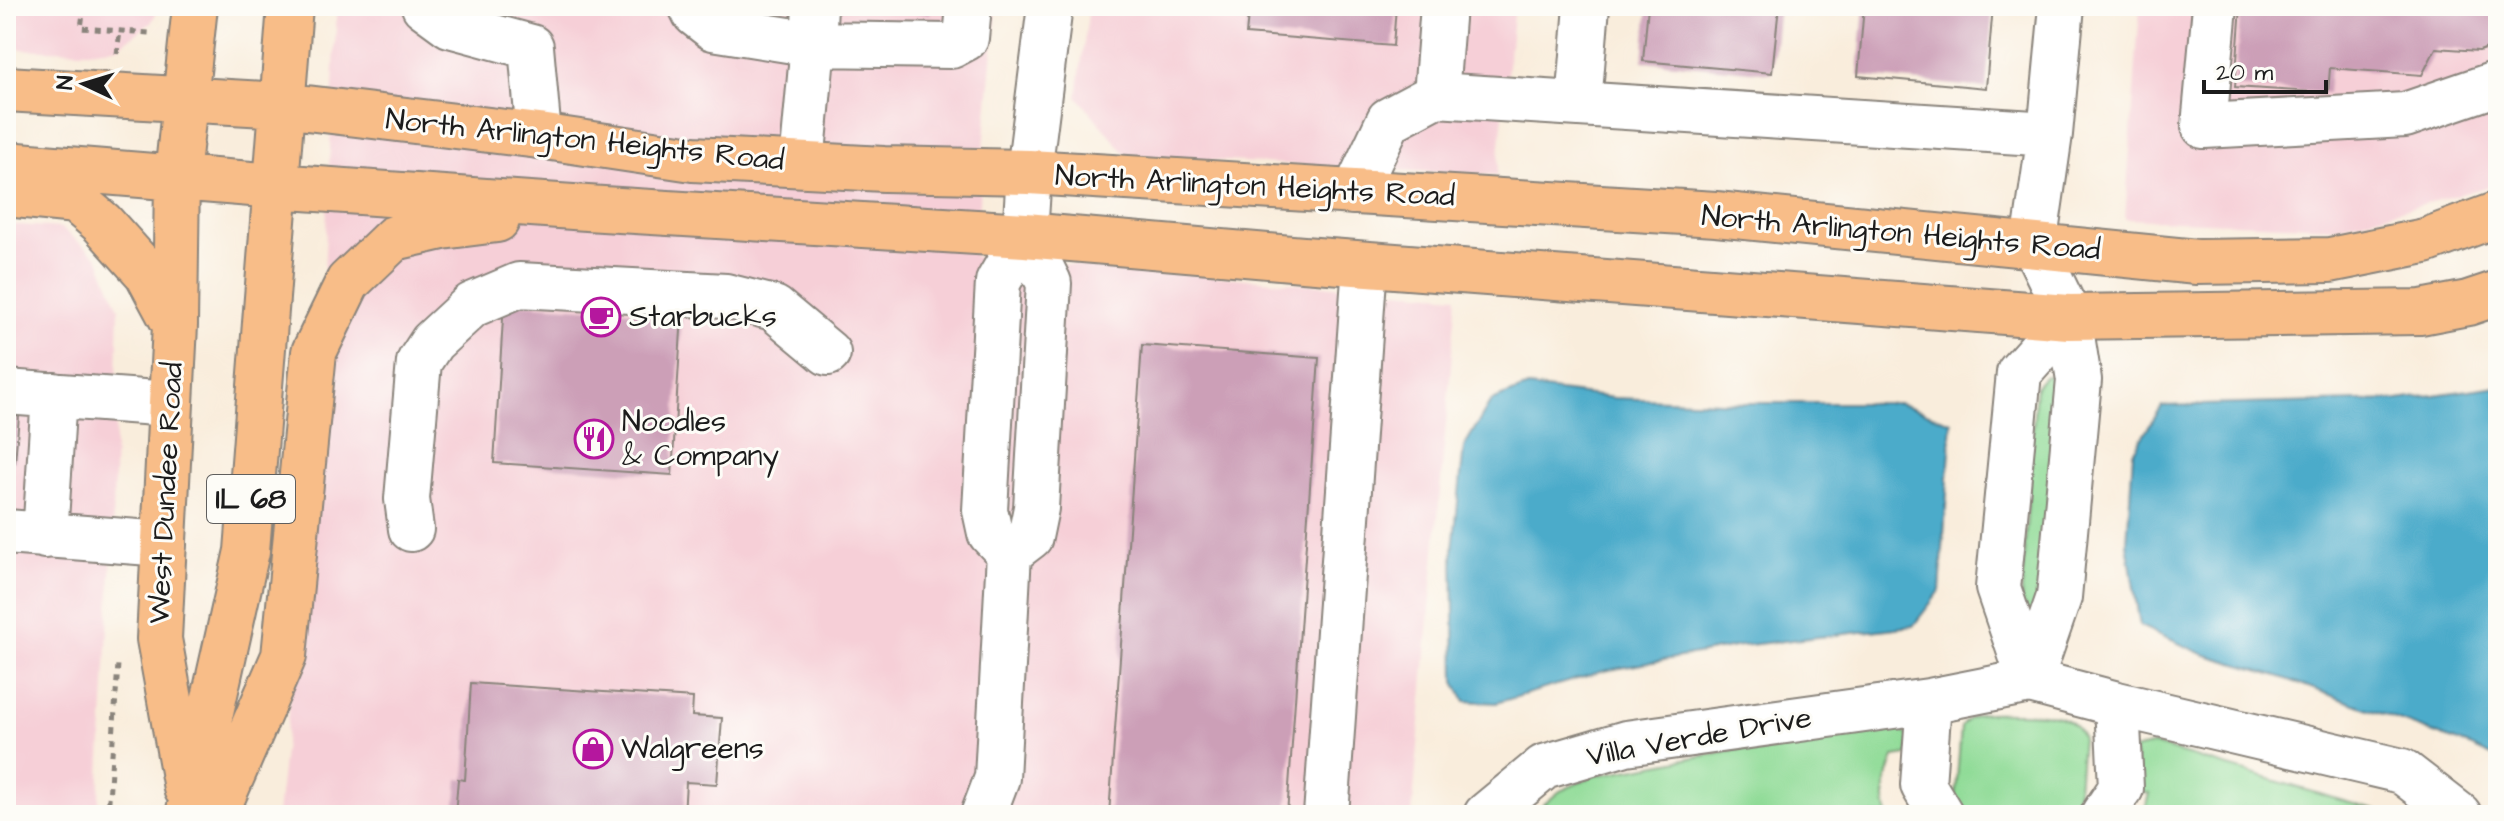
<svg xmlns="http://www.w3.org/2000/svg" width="2504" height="821" font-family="'Architects Daughter',sans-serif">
  <rect width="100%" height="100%" fill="#fdfcf7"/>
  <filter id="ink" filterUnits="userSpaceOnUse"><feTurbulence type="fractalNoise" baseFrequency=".0125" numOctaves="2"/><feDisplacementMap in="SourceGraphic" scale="16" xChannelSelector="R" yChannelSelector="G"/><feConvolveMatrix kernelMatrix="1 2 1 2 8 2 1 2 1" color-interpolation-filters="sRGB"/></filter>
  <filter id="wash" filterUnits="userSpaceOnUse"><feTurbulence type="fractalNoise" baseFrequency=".006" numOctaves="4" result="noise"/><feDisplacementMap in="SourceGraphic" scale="32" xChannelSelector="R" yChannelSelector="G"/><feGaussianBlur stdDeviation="1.8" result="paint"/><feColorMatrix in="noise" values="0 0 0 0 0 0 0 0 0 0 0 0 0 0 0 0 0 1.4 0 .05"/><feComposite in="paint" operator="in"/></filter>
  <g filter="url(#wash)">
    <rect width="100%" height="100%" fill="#f9eddc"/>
    <path fill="#f6cfd7" d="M 6,6 L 160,6 L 151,23 L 118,47 L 88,51 L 6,49 Z
      M 337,6 L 997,6 L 974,257 L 1457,296 L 1412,815 L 277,815 L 314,476 Z
      M 1089,6 L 1514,6 L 1497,175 L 1127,156 L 1077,96 Z
      M 2140,6 L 2498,6 L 2498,184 L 2337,227 L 2125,219 Z
      M 6,224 L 61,228 L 98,257 L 119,308 L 111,573 L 98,815 L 6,815 Z"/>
    <path fill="#90db97" stroke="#567c5a" stroke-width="2" d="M 2045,376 L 2053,378 L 2056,388 L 2041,606 L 2033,613 L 2028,613 L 2021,603 L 2036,386 Z
      M 2012,713 C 2036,713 2074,711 2082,738 L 2076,815 L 1962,815 L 1955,805 L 1961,727 C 1973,709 1993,713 2012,713 Z
      M 1874,724 L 1897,728 L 1909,736 L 1908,755 L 1894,757 C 1886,777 1881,794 1888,815 L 1531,815 L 1560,791 L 1594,776 Z
      M 2154,745 L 2391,815 L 2144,815 L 2149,793 L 2141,793 L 2134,750 Z"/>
    <path fill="#4babca" stroke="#346473" stroke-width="2" d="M 2498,386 L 2498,759 L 2472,747 L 2281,677 L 2203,654 L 2140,626 L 2127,543 L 2133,452 L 2162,406 L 2398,400 Z
      M 1528,387 L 1614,398 L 1745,403 L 1898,403 L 1952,422 L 1940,591 L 1913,626 L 1740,646 L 1604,671 L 1496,703 L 1465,701 L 1455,682 L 1453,549 L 1464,447 L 1491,401 Z"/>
    <g id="blocks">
      <path fill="#cc9fb7" d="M 862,6 L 931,6 L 930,14 L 861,8 Z
        M 1249,6 L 1396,6 L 1393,46 L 1246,34 Z
        M 1648,6 L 1779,6 L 1772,73 L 1643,61 Z
        M 1864,6 L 1993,6 L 1986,88 L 1858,76 Z
        M 2241,6 L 2498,6 L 2498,44 L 2479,51 L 2436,48 L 2422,75 L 2330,68 L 2328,93 L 2235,87 Z
        M 504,303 L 682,314 L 672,475 L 494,463 Z
        M 1142,345 L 1319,358 L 1287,815 L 1109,815 Z
        M 6,415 L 19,416 L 15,462 L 6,461 Z
        M 471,683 L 693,698 L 692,716 L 722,718 L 717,784 L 686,782 L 684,815 L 455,815 L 458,779 L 465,780 Z"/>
    </g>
  </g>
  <g filter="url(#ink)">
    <use href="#blocks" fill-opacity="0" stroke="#8a847c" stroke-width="2"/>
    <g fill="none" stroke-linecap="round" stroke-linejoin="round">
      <defs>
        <path id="minor" d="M 424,6 L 450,25 L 531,47 L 539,136
          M 691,6 L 695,14 L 713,28 L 813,44 L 815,6
          M 2062,6 L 2050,134 L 2034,245 L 2069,317
          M 2215,6 L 2204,126 L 2405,115 L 2498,83
          M 1436,95 L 2050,134
          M 1579,104 L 1587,6
          M 802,164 L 813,44 L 951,46 L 966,38 L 969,6
          M 1355,192 L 1389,120 L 1436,95 L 1443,6
          M 2069,317 L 2079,380 L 2059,597 L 2030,681 L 1998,588 L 2019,373 Z
          M 6,392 L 170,404
          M 411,529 L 407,499 L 419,362 L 432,342 L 472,305 L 519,285 L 726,296 L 774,308 L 828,353
          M 6,532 L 164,544
          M 45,536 L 54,395
          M 1009,553 L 1030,537 L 1036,508 L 1049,283 L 1025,235
          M 1929,701 L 1923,785 L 1941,815
          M 983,815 L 997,778 L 1009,553 L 990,533 L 985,510 L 998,282 L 1025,235 L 1029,172 L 1050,6
          M 1326,815 L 1365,264
          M 1486,815 L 1544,767 L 1626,743 L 1929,701 L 2030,681 L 2117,704 L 2402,771 L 2459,815
          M 2103,815 L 2121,788 L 2117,704"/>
        <path id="major" d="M 6,89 L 282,105 L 539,136 L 693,159 L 884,169 L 1029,172 L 1716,214 L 2197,262 L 2330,260 L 2425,241 L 2498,214
          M 6,164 L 275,186 L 587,208 L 1025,235 L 1303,259 L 2069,317 L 2421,312 L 2468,303 L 2498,293
          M 6,194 L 76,201 L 102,223 L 147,273 L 174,323
          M 186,788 L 159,639 L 175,325 L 177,176 L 195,6
          M 188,815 L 247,551 L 290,6
          M 215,815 L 284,656 L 314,352 L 348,282 L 394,238 L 442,227 L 497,220"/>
      </defs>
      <use href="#minor" stroke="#8a847c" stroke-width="48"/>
      <use href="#major" stroke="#8a847c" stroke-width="48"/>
      <path stroke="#8a847c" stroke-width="5" stroke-dasharray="6 6" stroke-linecap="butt" d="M 84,6 L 81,28 L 149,33
        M 117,54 L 120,31
        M 108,815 L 118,664"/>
      <use href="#minor" stroke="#fff" stroke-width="44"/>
      <use href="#major" stroke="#f8bd88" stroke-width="44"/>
    </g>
  </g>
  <defs>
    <symbol id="cafe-ring" viewBox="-11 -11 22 22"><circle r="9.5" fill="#fdfcf7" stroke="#b5179e" stroke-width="1.5"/><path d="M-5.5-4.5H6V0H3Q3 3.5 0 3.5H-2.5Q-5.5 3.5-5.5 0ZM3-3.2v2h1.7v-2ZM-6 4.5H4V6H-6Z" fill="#b5179e"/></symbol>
    <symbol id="restaurant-ring" viewBox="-11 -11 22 22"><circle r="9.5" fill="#fdfcf7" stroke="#b5179e" stroke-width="1.5"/><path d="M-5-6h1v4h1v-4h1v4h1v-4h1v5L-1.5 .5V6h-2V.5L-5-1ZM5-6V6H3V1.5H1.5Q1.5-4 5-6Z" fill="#b5179e"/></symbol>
    <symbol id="shop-ring" viewBox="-11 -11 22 22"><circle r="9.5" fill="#fdfcf7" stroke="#b5179e" stroke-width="1.5"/><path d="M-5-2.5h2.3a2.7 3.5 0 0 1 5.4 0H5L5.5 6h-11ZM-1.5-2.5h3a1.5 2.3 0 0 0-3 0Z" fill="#b5179e"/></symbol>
  </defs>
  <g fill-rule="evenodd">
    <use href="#cafe-ring" x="579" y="295" width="44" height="44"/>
    <use href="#restaurant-ring" x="572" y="417" width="44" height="44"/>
    <use href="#shop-ring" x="571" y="727" width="44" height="44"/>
  </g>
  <g text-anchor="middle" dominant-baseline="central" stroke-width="6" stroke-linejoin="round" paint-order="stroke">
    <rect fill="#fdfcf7" stroke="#605f5e" stroke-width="2" x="207" y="475" width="88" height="48" rx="6"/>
    <g font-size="28" font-weight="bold" fill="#1c1c1c">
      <text x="251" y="499">IL 68</text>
    </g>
    <g font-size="30" fill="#1c1c1c" stroke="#fdfcf7">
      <text transform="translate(585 140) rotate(6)">North Arlington Heights Road</text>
      <text transform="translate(1255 186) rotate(3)">North Arlington Heights Road</text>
      <text transform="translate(1901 233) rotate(5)">North Arlington Heights Road</text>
      <text transform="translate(166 493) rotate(-87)">West Dundee Road</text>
      <text transform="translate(1699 737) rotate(-10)">Villa Verde Drive</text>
    </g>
    <g font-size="30" fill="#1c1c1c" stroke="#fdfcf7" text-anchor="start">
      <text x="629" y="317">Starbucks</text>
      <text x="622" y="422">Noodles<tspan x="622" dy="34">&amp; Company</tspan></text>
      <text x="621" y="749">Walgreens</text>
    </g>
  </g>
  <rect width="2504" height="821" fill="none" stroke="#fdfcf7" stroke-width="32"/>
  <g transform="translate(84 84) rotate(274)" stroke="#fdfcf7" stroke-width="6" paint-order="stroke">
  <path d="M0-6L14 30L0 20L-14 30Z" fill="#1c1c1c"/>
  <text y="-12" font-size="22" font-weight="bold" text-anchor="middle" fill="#1c1c1c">N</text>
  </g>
  <path d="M2204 80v12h122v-12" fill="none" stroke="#1c1c1c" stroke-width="4"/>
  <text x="2216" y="80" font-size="24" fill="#1c1c1c" stroke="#fdfcf7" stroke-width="6" paint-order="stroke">20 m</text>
</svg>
